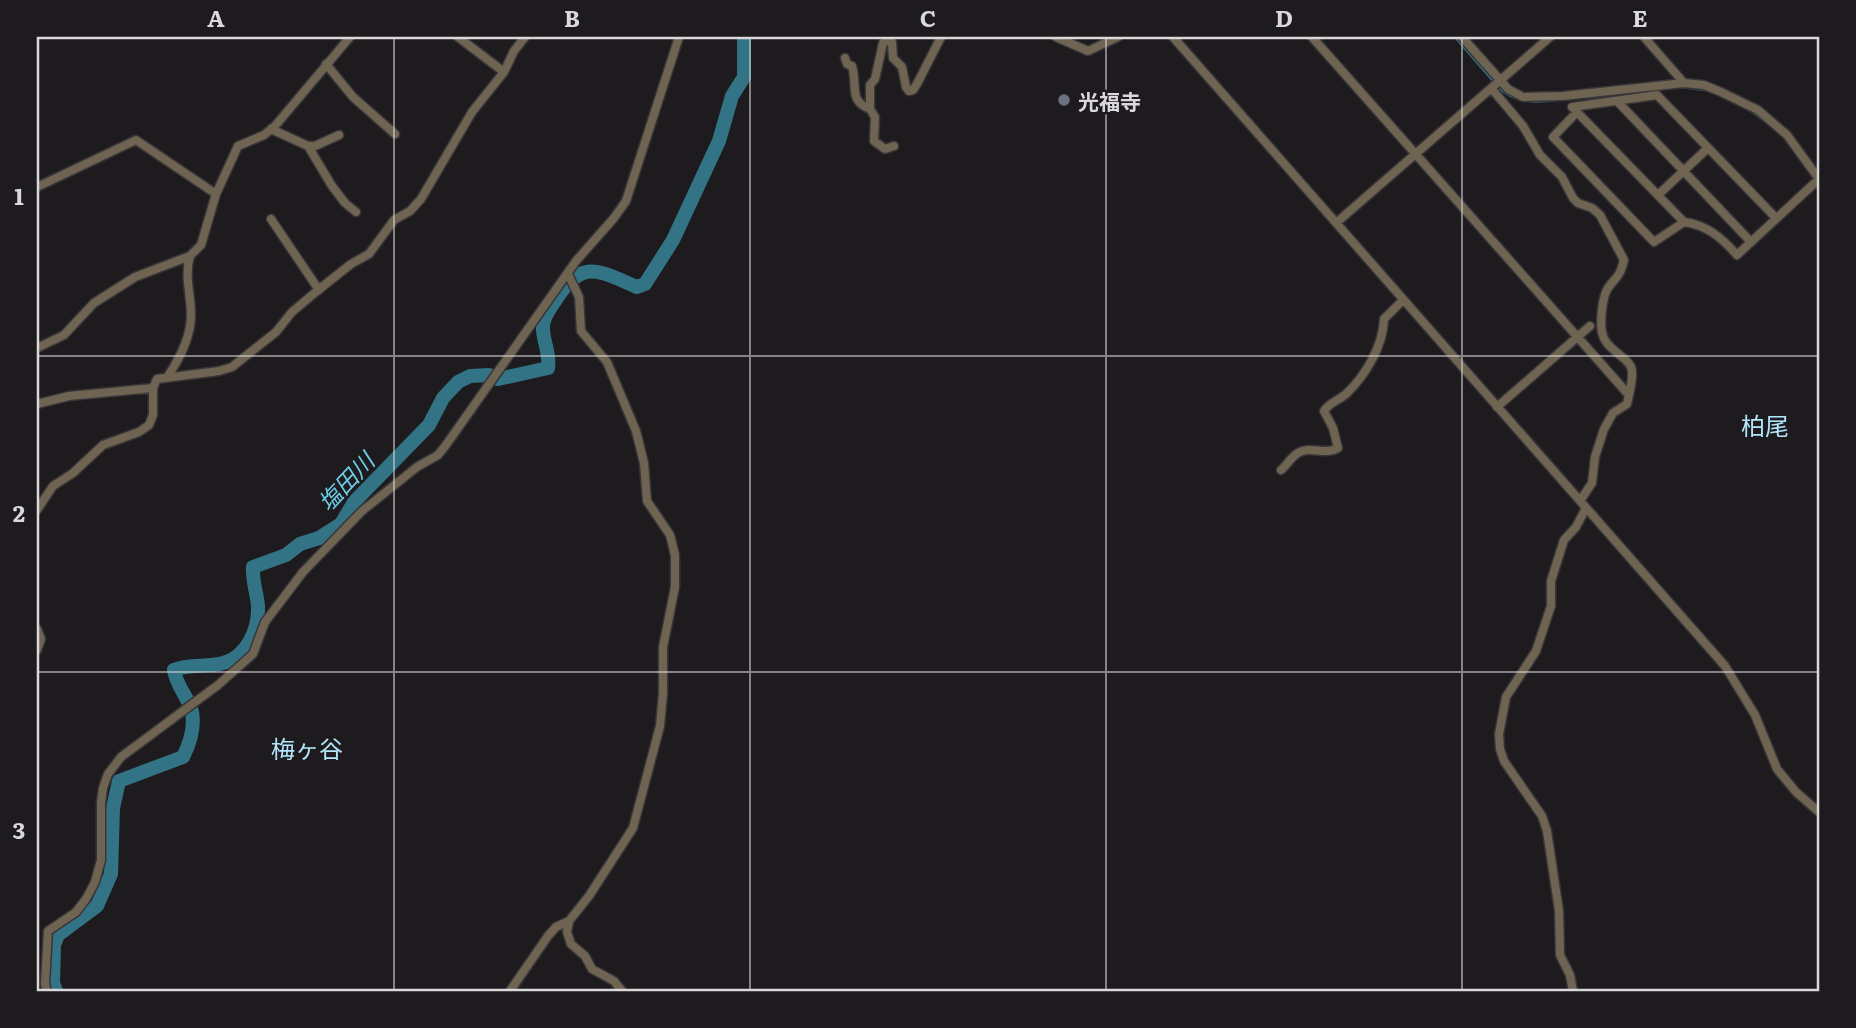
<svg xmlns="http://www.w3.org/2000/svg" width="1856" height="1028" font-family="Literata,'Noto Sans JP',serif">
  <rect width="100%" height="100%" fill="#1e1b1f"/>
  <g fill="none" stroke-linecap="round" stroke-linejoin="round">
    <path stroke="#327485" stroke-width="2.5" d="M 1455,37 L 1494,82
      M 1498,87 C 1515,103 1535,103 1557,100
      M 1682,87 L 1706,90
      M 1750,110 L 1762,119"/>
    <path stroke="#327485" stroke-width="14" d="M 56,991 L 53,983 L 54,945 L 58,935 L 97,906 L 111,874 L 113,808 L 119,781 L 183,757 C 190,743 195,728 192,712 C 189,698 176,686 174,670 C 190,663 206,668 223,663 C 247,657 259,629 258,606 C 257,593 252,581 253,567 L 286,555 L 300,544 L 319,538 L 341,524 L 354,502 L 429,425 L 443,398 L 458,382 L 470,376 L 489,375 L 498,379 L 548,368 C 550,353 544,344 543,330 C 542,319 549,310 555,301 C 582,258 597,270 637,287 L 645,284 L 673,240 L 719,141 L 732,96 L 744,77 L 744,37"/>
    <defs>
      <path id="minor" d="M 458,37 L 504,72
        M 1056,37 L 1088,51 L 1118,37
        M 1173,37 L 1725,666 L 1755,715 L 1777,769 L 1796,792 L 1819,812
        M 1312,37 L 1628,394
        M 1462,37 L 1508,89 L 1523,97 L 1563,96 L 1684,83 L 1704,85 L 1721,92 L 1758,110 L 1787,135 L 1819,179
        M 1644,37 L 1684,83
        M 845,58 L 847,64 L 852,66 C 858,86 848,101 870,109
        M 326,64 L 353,97 L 395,134
        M 1491,88 L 1523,126 L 1540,155 L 1562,177 L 1573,198 L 1578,203 L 1592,208 L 1600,215 L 1624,260 C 1619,279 1617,275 1608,288 C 1602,297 1600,322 1602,332 C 1605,351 1631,357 1632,371 C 1633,381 1629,394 1627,404 L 1613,413 L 1604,429 L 1595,457 L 1592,483 L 1580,501
        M 1617,101 L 1751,242
        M 1572,107 L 1657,95 L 1776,218
        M 1574,109 L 1684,222
        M 1577,112 L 1553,137 L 1654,242 L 1684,222 C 1707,225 1722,238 1737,255 L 1819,179
        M 271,129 L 308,146 L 332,186 L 345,203 L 356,212
        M 308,146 L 315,146 L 339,135
        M 894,146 L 885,149 L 874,141 L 875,117 L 870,109 L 870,85 L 875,79 L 883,43 L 888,40 L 892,42 L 893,58 L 902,67 L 906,87 L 909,91 L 913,90 L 917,84 L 941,37
        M 37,187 L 136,140 L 216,194
        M 1658,195 L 1708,148
        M 271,219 L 319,290
        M 1336,223 L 1550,37
        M 568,274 L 579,297 L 581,331 L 607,362 L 636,431 L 644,463 L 647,501 L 670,535 L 675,555 L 675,587 L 663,647 L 663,693 L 660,726 L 633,828 L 589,896 L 569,921 L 567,932 L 571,944 L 585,956 L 592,969 L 614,981 L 622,991
        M 37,348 L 64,335 L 94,303 L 135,277 L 190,256 L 201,245 L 216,194 L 238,146 L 264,135 L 275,126 L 350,37
        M 168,376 C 180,358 191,337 191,315 C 191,294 184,276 190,256
        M 37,404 L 69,396 L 153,388
        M 1497,407 L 1590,326
        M 1281,470 C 1287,465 1291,457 1298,453 C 1310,445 1325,456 1338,448 L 1333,428 L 1324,411 C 1329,403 1339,400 1346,394 C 1366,375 1383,346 1384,319 L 1403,300
        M 37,510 L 53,486 L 73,473 L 103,445 L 139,432 L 149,425 L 153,415 L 153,388 L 157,379 L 219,371 L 232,367 L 276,332 L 292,312 L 317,291 L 351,264 L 369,254 L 394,220 L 410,211 L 421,199 L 472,112 L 504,72 L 514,51 L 525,37
        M 37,629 L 41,639 L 37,650
        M 47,991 L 45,984 L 48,931 L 76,912 L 86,899 L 95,882 L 101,860 L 101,803 L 103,788 L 108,774 L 121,757 L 218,685 L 253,654 L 265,622 L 303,572 L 362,511 L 417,467 L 438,455 L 446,445 L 576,261 L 614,218 L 626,201 L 679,37
        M 510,991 L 548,936 L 556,927 L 569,921
        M 1573,991 L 1570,975 L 1560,955 L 1559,911 L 1547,831 L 1542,816 L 1504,761 L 1500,749 L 1499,734 L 1506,697 L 1536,651 L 1551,606 L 1551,581 L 1564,540 L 1576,527 L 1586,508"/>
    </defs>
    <use href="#minor" stroke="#383539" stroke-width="11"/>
    <use href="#minor" stroke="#6e6451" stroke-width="8"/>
  </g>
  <path fill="none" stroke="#dad8db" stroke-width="2" stroke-opacity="0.55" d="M 394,37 L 394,991M 750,37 L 750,991M 1106,37 L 1106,991M 1462,37 L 1462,991M 37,356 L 1819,356M 37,672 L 1819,672"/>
  <circle fill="#6b7280" stroke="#1e1b1f" stroke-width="2.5" cx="1064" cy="100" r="7"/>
  <g text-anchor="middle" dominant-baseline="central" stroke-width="5" stroke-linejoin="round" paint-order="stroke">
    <g font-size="21" font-weight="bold" fill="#dad8db" stroke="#1e1b1f" text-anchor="start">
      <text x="1078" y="100">光福寺</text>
    </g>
    <g font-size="23" font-style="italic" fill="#6acee9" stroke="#1e1b1f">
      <text transform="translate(345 481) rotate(-47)">塩田川</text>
    </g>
    <g font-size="24" fill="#b1e5f9" stroke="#1e1b1f">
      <text x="1765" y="424">柏尾</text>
      <text x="307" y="747">梅ヶ谷</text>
    </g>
  </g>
  <rect width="1856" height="1028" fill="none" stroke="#1e1b1f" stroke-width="77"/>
  <rect x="38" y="38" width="1780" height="952" fill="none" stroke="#dad8db" stroke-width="2.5"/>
  <g font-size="23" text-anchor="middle" font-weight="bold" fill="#dad8db">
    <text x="216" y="27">A</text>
    <text x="572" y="27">B</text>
    <text x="928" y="27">C</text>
    <text x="1284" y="27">D</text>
    <text x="1640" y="27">E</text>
    <text x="19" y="205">1</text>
    <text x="19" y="522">2</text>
    <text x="19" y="839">3</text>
  </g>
</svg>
